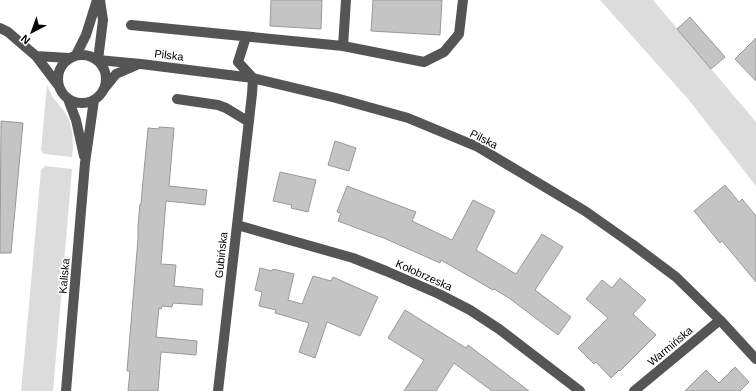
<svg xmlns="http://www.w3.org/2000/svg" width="756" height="391" font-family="Helvetica,sans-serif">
  <rect width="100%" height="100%" fill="#fff"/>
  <path fill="#dcdcdc" d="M 600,0 L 653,0 L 756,122 L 756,186 L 688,99 Z
    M 47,85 C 49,89 51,95 54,99 C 58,104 62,108 66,114 C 73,126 74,142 72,157 L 44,154 L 41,150 Z
    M 45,166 L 72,169 L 53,391 L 21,391 L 27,327 L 41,170 Z"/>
  <path fill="#c4c4c4" stroke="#999" d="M 271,0 L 322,0 L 321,29 L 270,26 Z
    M 373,0 L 442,0 L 440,35 L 371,31 Z
    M 690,17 L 725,57 L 711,69 L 677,29 Z
    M 756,38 L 756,81 L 735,59 Z
    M 1,121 L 23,123 L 11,253 L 0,253 Z
    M 159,127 L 174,128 L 169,186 L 207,190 L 205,205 L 166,201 L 161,264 L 176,265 L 174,286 L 203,289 L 202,305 L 173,303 L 172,307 L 162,306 L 161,309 L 159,308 L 156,337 L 197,341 L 196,355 L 161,352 L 158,391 L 128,391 L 130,371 L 127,371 L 138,239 L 138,226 L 140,204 L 141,204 L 142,192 L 148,128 L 159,129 Z
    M 335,141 L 356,148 L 349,171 L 328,165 Z
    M 280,172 L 316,180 L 308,212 L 291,208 L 292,205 L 273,201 Z
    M 725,185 L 739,202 L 742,199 L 756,216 L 756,282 L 722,241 L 720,243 L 694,211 Z
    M 347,186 L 416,212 L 412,221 L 452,240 L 473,200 L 495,211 L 476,250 L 516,274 L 542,234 L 563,247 L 535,290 L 571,317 L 558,335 L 509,298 L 494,289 L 493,290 L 441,260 L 440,263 L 386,239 L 338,221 L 341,213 L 337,212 Z
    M 260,268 L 272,271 L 273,269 L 294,274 L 288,300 L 302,304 L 313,276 L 331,281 L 333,277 L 378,297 L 360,336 L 327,322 L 315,358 L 299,352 L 309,323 L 275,313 L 276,310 L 259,306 L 262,292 L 255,290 Z
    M 620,278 L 646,300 L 633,314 L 656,335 L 620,371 L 619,370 L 611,378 L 596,362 L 594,364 L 578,348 L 608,318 L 586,299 L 602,280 L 612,288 Z
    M 405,310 L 466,348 L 468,345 L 529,391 L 492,391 L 454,363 L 436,391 L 404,391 L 424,360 L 388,338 Z
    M 735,367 L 749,382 L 740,391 L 685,391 L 706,370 L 719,383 Z"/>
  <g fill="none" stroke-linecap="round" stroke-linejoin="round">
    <path stroke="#555" stroke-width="10" d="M 131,25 L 343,46 L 424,62 L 444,52 L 459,34 L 463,0
      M 0,28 L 8,32 L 36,56 L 58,85
      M 343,46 L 346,0
      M58 79a24 24 0 1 1 48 0a24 24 0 1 1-48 0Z
      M 76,55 L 86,35 L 97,0
      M 36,56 L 69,58
      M 98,60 L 141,64 L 253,78 L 336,98 L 408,118 L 478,147 L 585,211 L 632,244 L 676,277 L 720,320 L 756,359
      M 98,60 L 103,20 L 100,0
      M 104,89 L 116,74 L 139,64
      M 68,99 L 76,120 L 84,156
      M 177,99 L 218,105 L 226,108 L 249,122
      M 237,225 L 353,258 L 386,271 L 439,294 L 470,310 L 499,329 L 580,391
      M 66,391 L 85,163 L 94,100
      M 218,391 L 252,94 L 253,78 L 238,62 L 246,37
      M 634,391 L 720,320"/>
  </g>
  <g text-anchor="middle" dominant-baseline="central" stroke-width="3.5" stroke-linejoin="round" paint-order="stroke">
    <g font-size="11" fill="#000" stroke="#fff">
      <text transform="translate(169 55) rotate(7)">Pilska</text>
      <text transform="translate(484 139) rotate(27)">Pilska</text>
      <text transform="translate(221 255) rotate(-84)">Gubińska</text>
      <text transform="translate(424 275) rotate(24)">Kołobrzeska</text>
      <text transform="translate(64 276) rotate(-85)">Kaliska</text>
      <text transform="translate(670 346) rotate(-40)">Warmińska</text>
    </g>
  </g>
  <g transform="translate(32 32) rotate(221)" stroke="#ffffff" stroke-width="3" paint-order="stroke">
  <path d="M0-3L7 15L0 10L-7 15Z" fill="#000000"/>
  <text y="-6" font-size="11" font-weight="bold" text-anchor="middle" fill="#000000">N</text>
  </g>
</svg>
